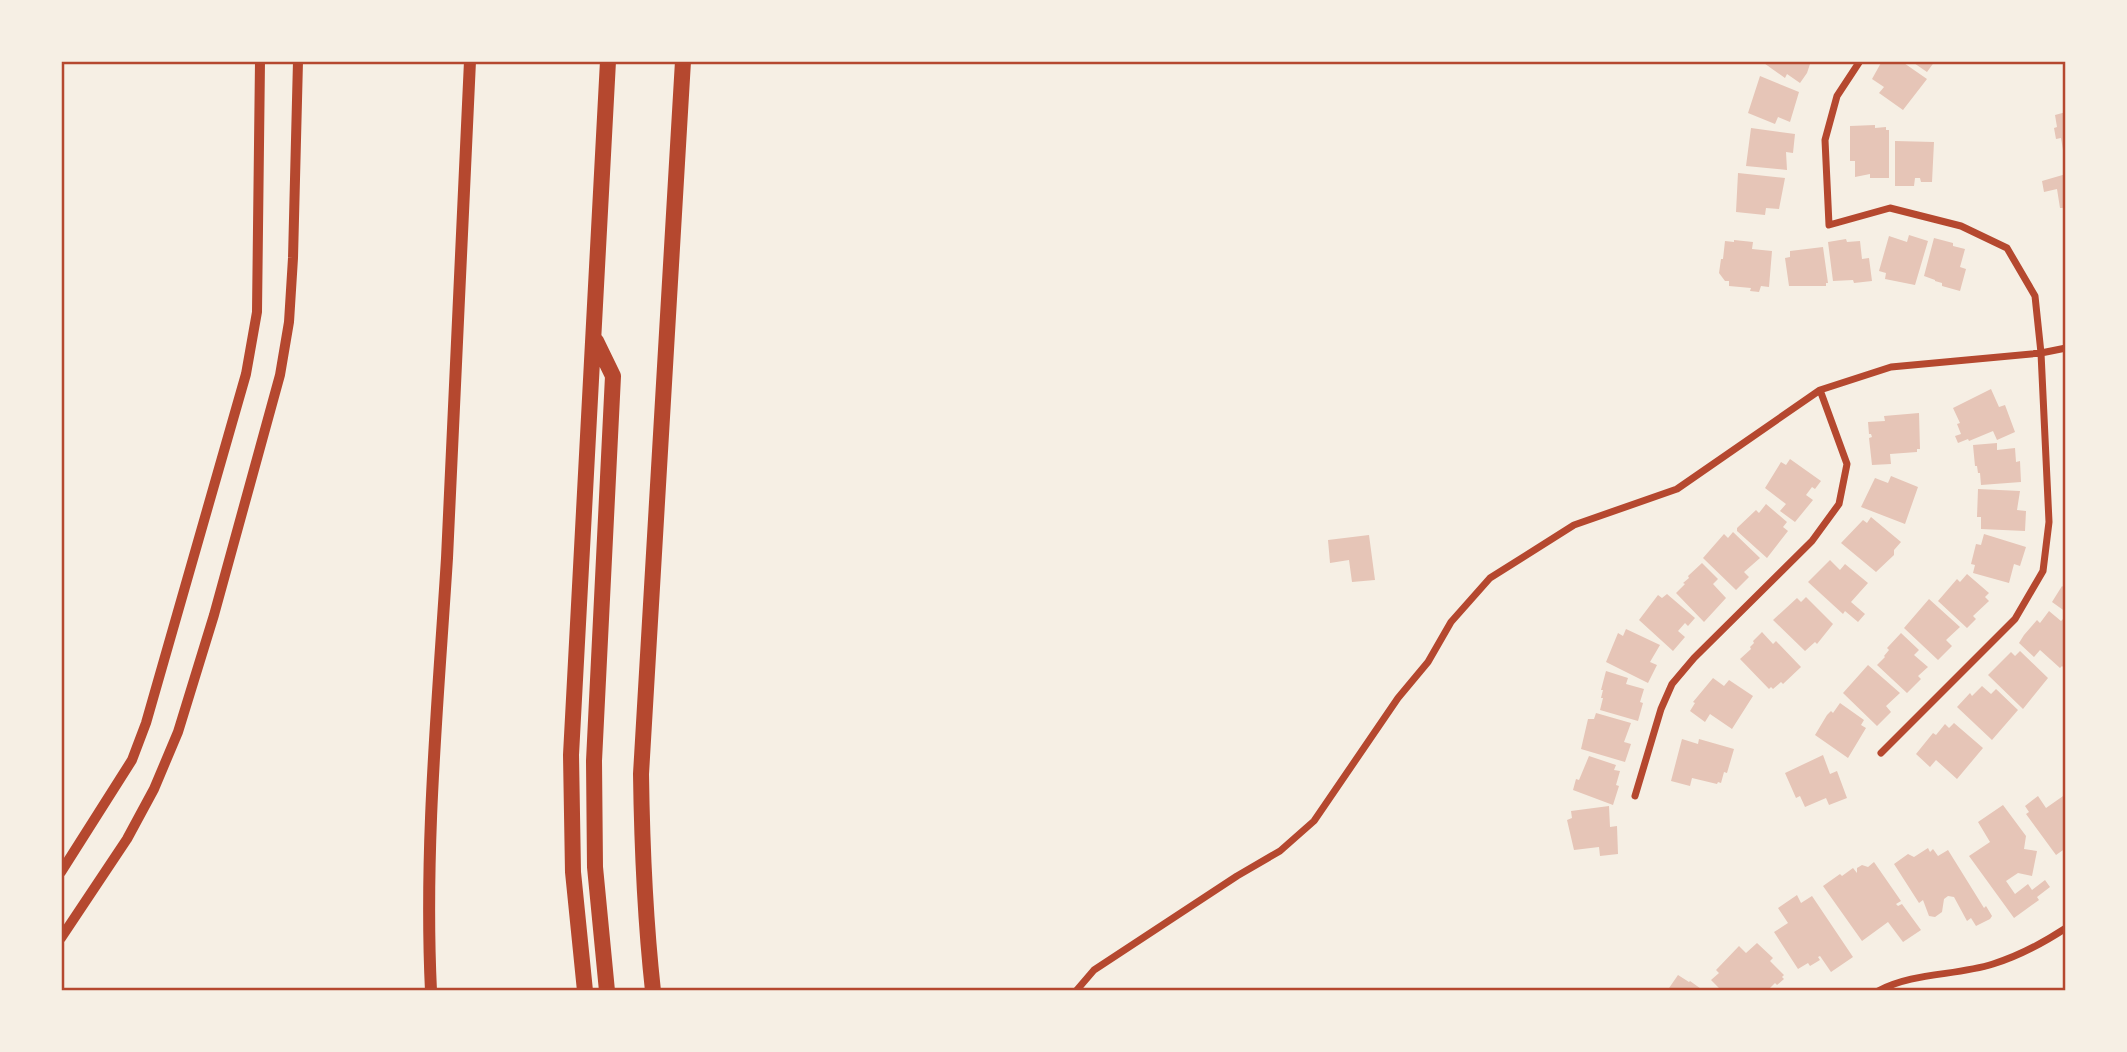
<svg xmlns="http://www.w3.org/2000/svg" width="2127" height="1052" font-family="'Playfair Display',serif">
  <rect width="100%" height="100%" fill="#f6efe4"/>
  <path fill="#e6c5b7" d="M 1761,61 L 1811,61 L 1807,73 L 1800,83 L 1787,74 L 1785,78 Z
    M 1882,61 L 1901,61 L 1927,79 L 1903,110 L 1879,93 L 1884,87 L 1872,79 Z
    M 1911,61 L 1935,61 L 1927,72 Z
    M 1760,76 L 1799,92 L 1790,122 L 1778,117 L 1775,124 L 1748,113 Z
    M 2066,112 L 2066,156 L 2064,156 L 2061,138 L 2056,139 L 2054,128 L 2057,127 L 2055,115 Z
    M 1875,125 L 1875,128 L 1886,127 L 1886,130 L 1889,130 L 1889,178 L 1870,178 L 1870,174 L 1855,177 L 1855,161 L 1850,161 L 1850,126 Z
    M 1751,128 L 1795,134 L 1793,153 L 1786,152 L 1787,170 L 1746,166 Z
    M 1895,141 L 1934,142 L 1932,182 L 1921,182 L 1920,178 L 1915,178 L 1914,186 L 1895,186 Z
    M 1738,173 L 1785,178 L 1779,209 L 1766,208 L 1765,215 L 1736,212 Z
    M 2066,174 L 2066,207 L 2062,208 L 2060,208 L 2057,189 L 2044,192 L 2042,181 Z
    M 1909,235 L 1928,241 L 1915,285 L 1885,279 L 1886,273 L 1879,271 L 1889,236 L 1907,242 Z
    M 1934,238 L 1953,243 L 1953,246 L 1965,249 L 1960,267 L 1966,269 L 1960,291 L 1942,286 L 1942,283 L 1935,281 L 1935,280 L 1924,276 Z
    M 1846,239 L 1847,242 L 1860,241 L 1862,259 L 1869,258 L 1872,281 L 1854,283 L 1853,280 L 1833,281 L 1828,242 Z
    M 1734,240 L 1753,242 L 1752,249 L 1772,251 L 1769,287 L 1761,286 L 1759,292 L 1750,291 L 1751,288 L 1729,286 L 1729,281 L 1725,281 L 1719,273 L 1721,259 L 1723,259 L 1725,241 L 1734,242 Z
    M 1823,247 L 1828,283 L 1826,283 L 1826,286 L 1789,286 L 1785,258 L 1790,257 L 1790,251 Z
    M 1991,389 L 1999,407 L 2005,405 L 2015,432 L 1997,440 L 1993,431 L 1969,441 L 1968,439 L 1958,443 L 1955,436 L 1961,434 L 1957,424 L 1960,423 L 1953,408 Z
    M 1919,413 L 1920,449 L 1917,449 L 1917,452 L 1890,454 L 1891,464 L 1872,465 L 1869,438 L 1872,437 L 1871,434 L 1869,434 L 1868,422 L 1885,421 L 1884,416 Z
    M 1997,443 L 1997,450 L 2015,448 L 2016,462 L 2020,461 L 2021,482 L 1981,485 L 1980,473 L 1978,473 L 1977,466 L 1975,466 L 1973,445 Z
    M 1790,459 L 1821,481 L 1815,489 L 1812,487 L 1806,495 L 1813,500 L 1795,522 L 1780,511 L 1786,504 L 1765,488 L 1781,462 L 1786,465 Z
    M 1891,476 L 1918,487 L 1905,524 L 1861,507 L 1875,478 L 1888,483 Z
    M 1978,489 L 2020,491 L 2017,510 L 2026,511 L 2025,531 L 1981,529 L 1981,517 L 1977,517 Z
    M 1766,504 L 1787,522 L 1783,527 L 1788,531 L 1767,558 L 1737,531 L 1737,528 L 1756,510 L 1759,513 Z
    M 1871,517 L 1901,542 L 1894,550 L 1894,555 L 1876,572 L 1841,543 L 1863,520 L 1867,523 Z
    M 1733,532 L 1760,558 L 1744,572 L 1749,577 L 1736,590 L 1703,558 L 1724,534 L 1728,538 Z
    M 1984,534 L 2026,547 L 2020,566 L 2014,564 L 2009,583 L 1973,573 L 1975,565 L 1971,564 L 1976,544 L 1981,545 Z
    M 1369,535 L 1375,580 L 1352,582 L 1349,560 L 1330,563 L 1328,540 Z
    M 1830,560 L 1840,570 L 1845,564 L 1868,583 L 1851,602 L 1865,614 L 1858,622 L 1845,611 L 1843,614 L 1808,582 Z
    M 1702,563 L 1718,579 L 1713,584 L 1726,598 L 1704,622 L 1676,593 L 1685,584 L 1683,583 L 1689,578 L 1688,576 Z
    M 1967,574 L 1989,593 L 1985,597 L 1989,601 L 1973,616 L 1976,619 L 1967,628 L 1938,601 L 1957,579 L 1960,582 Z
    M 2062,586 L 2066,589 L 2066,612 L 2052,602 Z
    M 1667,594 L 1695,618 L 1688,626 L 1685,623 L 1678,631 L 1685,637 L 1673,651 L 1639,620 L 1658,595 L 1662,598 Z
    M 1806,597 L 1833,624 L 1817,644 L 1815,642 L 1805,651 L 1773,620 L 1797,598 L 1801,602 Z
    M 1929,599 L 1960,627 L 1946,640 L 1952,646 L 1938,660 L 1904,628 Z
    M 2049,611 L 2061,621 L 2064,618 L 2066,619 L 2066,666 L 2064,668 L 2062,666 L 2060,668 L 2040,650 L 2034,657 L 2019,643 L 2024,635 L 2037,620 L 2040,623 Z
    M 1626,629 L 1660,645 L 1650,662 L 1657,665 L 1648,683 L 1606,662 L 1618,633 L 1623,636 Z
    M 1762,632 L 1773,644 L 1776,641 L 1801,667 L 1783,684 L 1781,682 L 1773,689 L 1771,687 L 1769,689 L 1740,659 L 1751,649 L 1750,647 L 1754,643 L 1753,641 Z
    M 1901,633 L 1919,650 L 1914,655 L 1928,667 L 1918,676 L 1921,679 L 1907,693 L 1877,665 L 1885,657 L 1884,656 L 1889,650 L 1887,648 Z
    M 2020,651 L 2048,678 L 2023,709 L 1988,675 L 2011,652 L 2015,656 Z
    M 1868,665 L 1900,693 L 1886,706 L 1891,712 L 1877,726 L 1843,693 Z
    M 1606,671 L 1628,678 L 1626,684 L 1644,689 L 1640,702 L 1643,703 L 1638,721 L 1600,710 L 1603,698 L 1601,698 L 1603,690 L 1601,690 Z
    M 1713,678 L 1724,686 L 1729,680 L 1753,696 L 1732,729 L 1710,714 L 1705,722 L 1690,711 L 1695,703 L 1693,702 Z
    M 1982,686 L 1991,694 L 1996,689 L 2018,710 L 1992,740 L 1957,707 L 1970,693 L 1972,696 Z
    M 1840,703 L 1864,720 L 1861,725 L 1866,728 L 1848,758 L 1815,735 L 1827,715 L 1831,711 L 1833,713 Z
    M 1596,713 L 1631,723 L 1624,742 L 1631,744 L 1625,762 L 1581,749 L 1588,719 L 1594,719 Z
    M 1954,723 L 1983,748 L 1957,779 L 1936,760 L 1930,767 L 1916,754 L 1933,733 L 1936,735 L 1945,724 L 1949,728 Z
    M 1682,739 L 1698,744 L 1699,739 L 1734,749 L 1727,773 L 1724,772 L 1721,783 L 1718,782 L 1717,784 L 1692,778 L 1690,786 L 1671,781 Z
    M 1823,755 L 1830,774 L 1837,771 L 1847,798 L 1829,805 L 1826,798 L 1805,807 L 1800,796 L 1796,798 L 1785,773 Z
    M 1589,756 L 1616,765 L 1614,770 L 1620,771 L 1616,785 L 1619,786 L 1613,805 L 1573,790 L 1576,779 L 1579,780 Z
    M 2066,794 L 2066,848 L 2056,855 L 2026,814 L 2029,812 L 2025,806 L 2038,796 L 2046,808 Z
    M 2003,805 L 2026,836 L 2024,849 L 2037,851 L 2032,876 L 2018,873 L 2006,881 L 2015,894 L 2028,884 L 2032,890 L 2045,880 L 2050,887 L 2037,897 L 2039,900 L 2014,918 L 1969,856 L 1990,842 L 1978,822 Z
    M 1609,806 L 1610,827 L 1617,826 L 1618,854 L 1600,856 L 1599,847 L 1574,850 L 1567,820 L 1572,818 L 1571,811 Z
    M 1928,848 L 1930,852 L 1933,849 L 1938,856 L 1948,850 L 1984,908 L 1986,906 L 1992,916 L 1990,919 L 1976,926 L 1971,918 L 1967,921 L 1954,897 L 1948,896 L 1944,899 L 1942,912 L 1935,917 L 1929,916 L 1923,900 L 1919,903 L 1894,864 L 1908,854 L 1914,857 Z
    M 1874,862 L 1901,901 L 1896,904 L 1898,906 L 1902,904 L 1921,930 L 1903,942 L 1888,922 L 1862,941 L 1823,886 L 1840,874 L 1842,876 L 1853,868 L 1857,873 L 1857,868 L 1862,865 L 1868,867 Z
    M 1797,895 L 1801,903 L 1812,896 L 1853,957 L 1831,972 L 1820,956 L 1818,957 L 1820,960 L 1810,966 L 1808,963 L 1798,969 L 1774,932 L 1788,923 L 1778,908 Z
    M 1757,943 L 1773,958 L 1770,961 L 1784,975 L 1782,977 L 1784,979 L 1777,985 L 1775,983 L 1767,991 L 1722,991 L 1711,980 L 1719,973 L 1716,970 L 1739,946 L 1746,953 Z
    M 1678,975 L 1689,982 L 1690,981 L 1704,991 L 1667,991 Z"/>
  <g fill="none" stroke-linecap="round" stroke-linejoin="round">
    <path stroke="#b5482f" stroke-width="7" d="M 1860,61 L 1837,96 L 1825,140 L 1829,225 L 1890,208 L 1961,226 L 2007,248 L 2035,296 L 2041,353 L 2049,522 L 2043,571 L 2015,619 L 1881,753
      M 1635,796 L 1661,709 L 1672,684 L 1694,658 L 1812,541 L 1839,504 L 1847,464 L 1820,390
      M 1076,991 L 1094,970 L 1237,876 L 1280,851 L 1314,821 L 1398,698 L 1428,662 L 1451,622 L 1490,578 L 1574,525 L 1677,489 L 1820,390 L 1891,367 L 2041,353 L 2066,348
      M 1878,991 C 1914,972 1955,976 1993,964 C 2019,956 2043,943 2066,928"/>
    <path stroke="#b5482f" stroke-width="10" d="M 61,872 L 132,760 L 146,723 L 246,374 L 257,312 L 260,61
      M 61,938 L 127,839 L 154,789 L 178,732 L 214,615 L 280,375 L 289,322 L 293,258 L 298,61"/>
    <path stroke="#b5482f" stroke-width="12" d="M 431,991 C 424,847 438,702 447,558 C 456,392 461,227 470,61"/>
    <path stroke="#b5482f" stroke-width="16" d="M 596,341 L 613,376 L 594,761 L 595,867 L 607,991
      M 585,991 L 573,872 L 571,755 L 608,61
      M 653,991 C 645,918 642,847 641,774 L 683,61"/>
  </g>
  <rect width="2127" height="1052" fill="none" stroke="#f6efe4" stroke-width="126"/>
  <rect x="63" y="63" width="2001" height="926" fill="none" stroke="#b5482f" stroke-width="2.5"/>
</svg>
